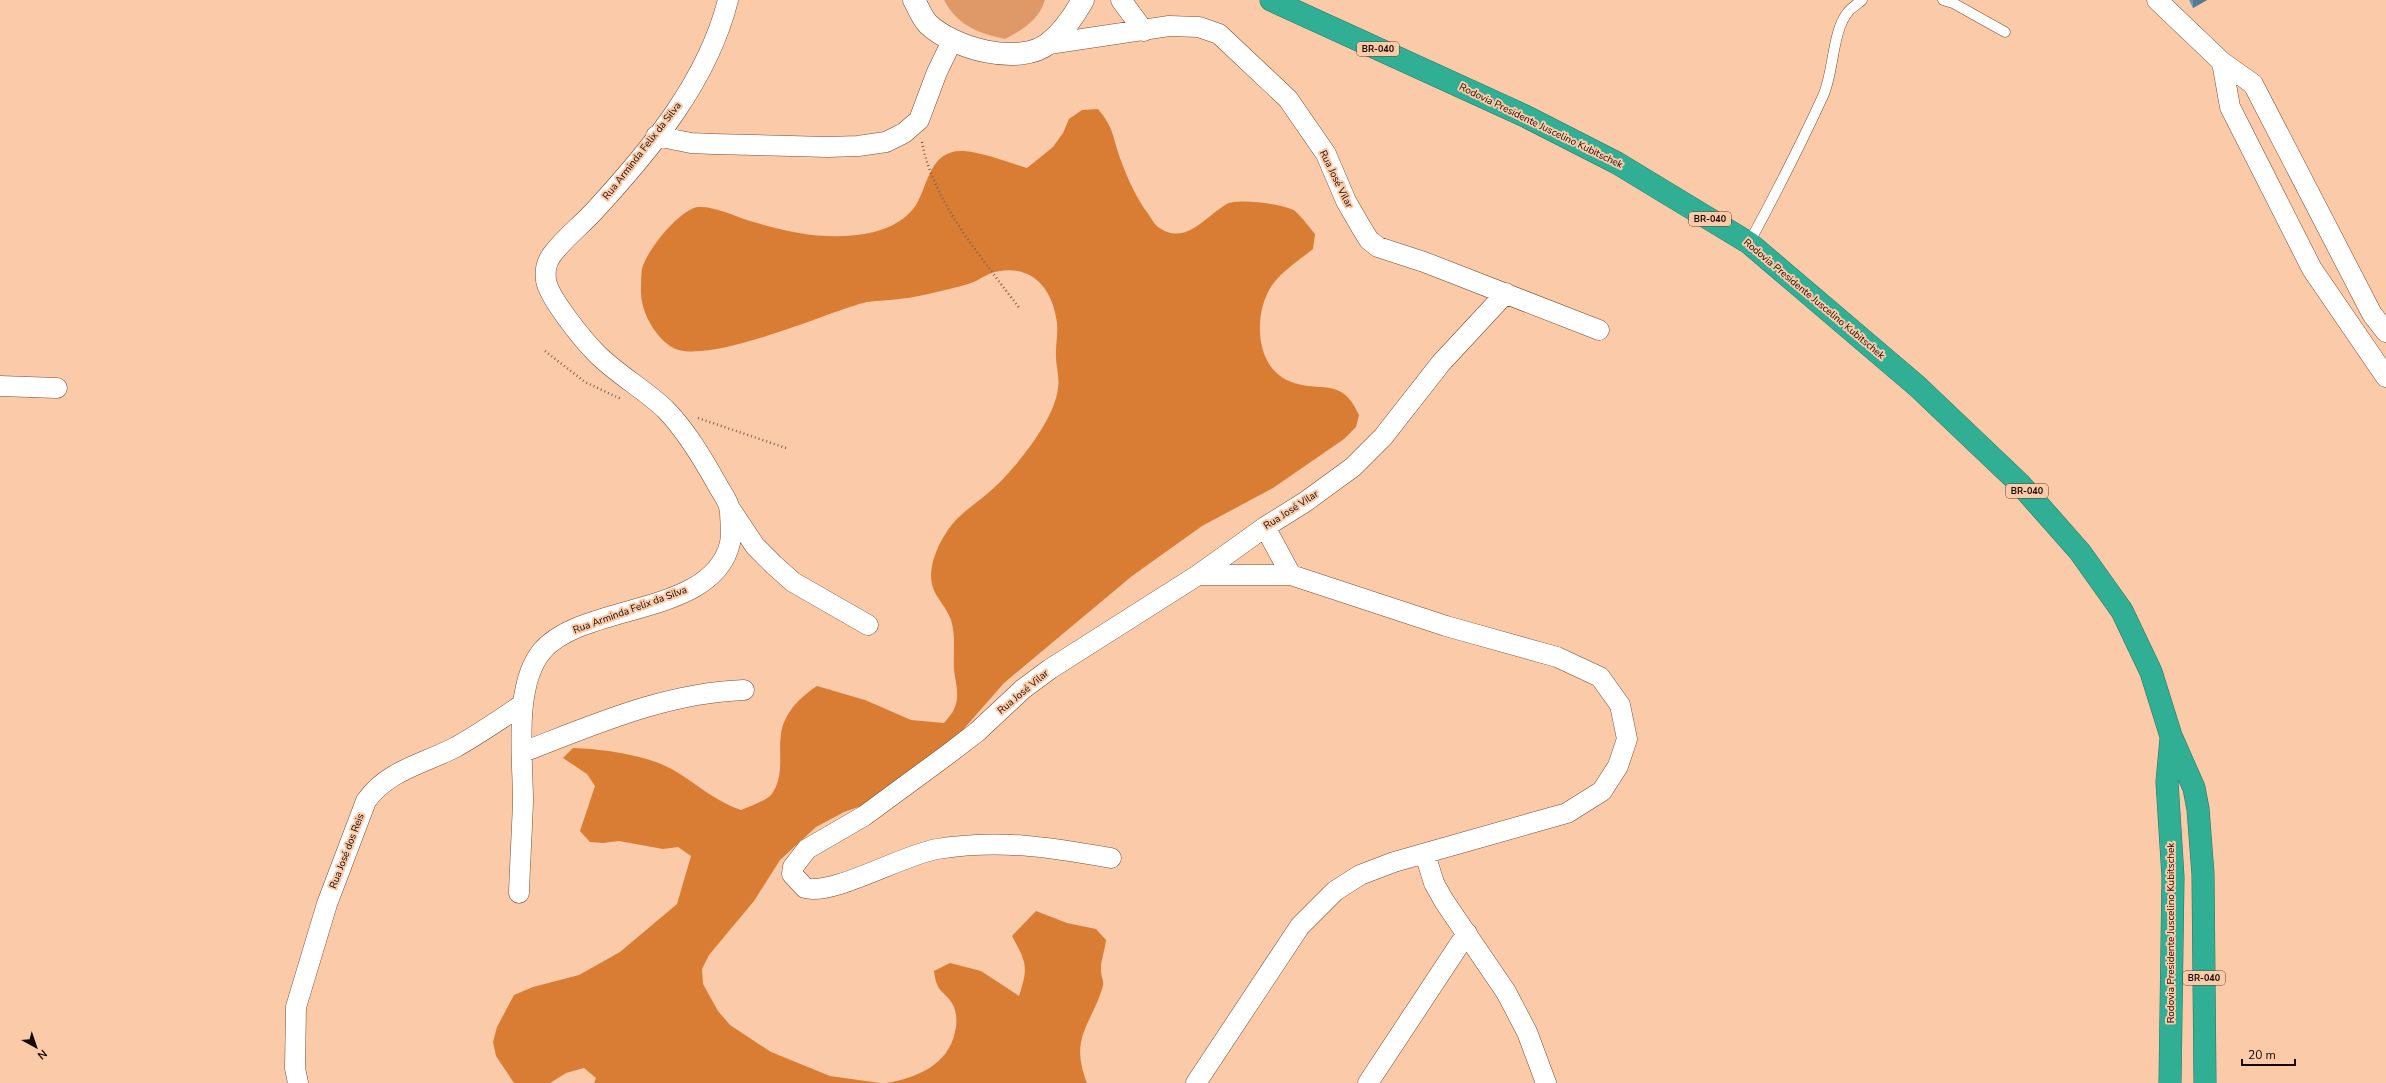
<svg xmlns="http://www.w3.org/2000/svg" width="2386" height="1083" font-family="'Nunito Sans',sans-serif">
  <rect width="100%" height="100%" fill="#facaa9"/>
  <path fill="#df9867" d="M 944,0 L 1045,0 C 1039,20 1022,30 1005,39 C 978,33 958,26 944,0 Z"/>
  <path fill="#d97d35" d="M 1098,109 C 1111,125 1112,131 1117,149 C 1124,171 1135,197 1149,215 C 1151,218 1154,224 1158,227 C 1186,247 1205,216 1227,204 C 1238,198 1284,204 1295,211 C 1302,217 1309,227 1315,234 L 1313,249 C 1302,258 1288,267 1278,278 C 1254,302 1252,359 1283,378 C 1316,397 1340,372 1359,415 L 1356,427 L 1344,439 L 1273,488 L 1202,526 L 1132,576 L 1004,683 L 954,740 L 861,806 L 844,812 L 816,827 L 780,860 L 754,901 L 709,955 L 702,969 L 703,984 L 718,1011 L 730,1025 L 771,1052 L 830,1076 L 880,1083 L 594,1083 L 596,1078 L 584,1068 L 566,1073 L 550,1083 L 514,1083 L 496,1056 L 493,1042 L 497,1027 L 514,995 L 533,987 L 579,975 L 620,952 L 677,904 L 691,856 L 678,847 L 663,849 L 619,841 L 603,843 L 590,842 L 580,831 L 595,786 L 587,774 L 563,758 L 573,748 C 602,749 649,755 675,771 C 697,784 716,802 741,810 C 750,806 764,802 771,795 C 785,777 778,754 781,734 C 784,713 800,697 817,686 L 865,700 L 911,720 L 944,723 C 951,715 956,709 957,698 C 958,689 955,679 954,670 C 953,653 956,636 951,620 C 947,608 937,599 933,588 C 926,567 940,539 954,522 C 967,508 984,498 998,484 C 1019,463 1055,419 1058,388 C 1060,377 1055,364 1056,352 C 1056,343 1058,333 1057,323 C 1053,289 1032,263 995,272 C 987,274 982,278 976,281 C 965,286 952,288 941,291 C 927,294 913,298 899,299 C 887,301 874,300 863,303 C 825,313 701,369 670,346 C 654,335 640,310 641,290 C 641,284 641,276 642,269 C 646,251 680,209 698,207 C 714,206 732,215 747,220 C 789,233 831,242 874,232 C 890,228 907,219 916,205 C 929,183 930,149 964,151 C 985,153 1007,162 1027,168 L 1053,147 L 1063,133 L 1069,119 L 1082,110 Z
    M 1036,911 L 1067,923 L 1096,929 L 1106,940 C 1105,950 1100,963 1101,971 C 1101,976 1104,981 1103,986 C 1091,1026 1069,1037 1087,1083 L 886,1083 C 917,1078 948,1065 955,1032 C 957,1024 957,1015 954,1007 C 946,990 937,996 934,971 L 950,963 L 981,971 L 1019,996 C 1029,966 1026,962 1012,936 Z"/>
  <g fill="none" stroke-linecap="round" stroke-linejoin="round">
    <defs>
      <path id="lane" d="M 1943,0 L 1953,3 L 2005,32
        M 1749,243 C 1775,195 1800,146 1823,96 C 1834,72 1832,31 1848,12 C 1852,7 1858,4 1862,0"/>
      <path id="street" d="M 1121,0 L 1144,31
        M 2157,0 L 2222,62 L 2253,84 L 2372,314 L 2386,332
        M 1049,44 L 1169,26 L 1199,27 L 1219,34 L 1288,99 L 1326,154 L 1346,201 L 1361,227 L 1369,240 L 1378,247 L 1424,262 L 1599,330
        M 2222,62 L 2230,107 L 2312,269 L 2386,377
        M 656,136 L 691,143 L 713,144 L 828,147 L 858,146 L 886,142 L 904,133 L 919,120 L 937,72 L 952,41
        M 0,386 L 57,388
        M 729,507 L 755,546 L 774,565 L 793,582 L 868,625
        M 1265,527 L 1291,575
        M 523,752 C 596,724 665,693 744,690
        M 1425,854 L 1434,883 L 1444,901 L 1506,992 L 1527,1032 L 1546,1083
        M 1111,858 C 1049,847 1000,839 937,849 C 902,855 833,896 805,888 L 792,874 L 793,867 L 807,849 L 864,816 L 947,755 L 977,732 L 1023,689 L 1050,669 L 1198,575 L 1265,527 L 1305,502 L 1353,467 L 1383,437 L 1441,363 L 1506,293
        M 519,893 C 520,862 522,832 523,801 C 523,758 513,686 542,651 C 584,602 713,617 730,543 C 732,534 730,520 730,510 C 729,501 721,492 717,484 C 703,459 686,430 665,409 C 644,389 618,375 597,354 C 584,341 548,297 546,280 C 545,270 546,264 551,256 C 564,238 582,225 597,208 C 652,148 708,80 728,0
        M 298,1083 L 295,1068 L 296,1007 L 327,904 L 366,801 C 388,770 423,764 456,747 C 479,734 501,719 523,704
        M 1196,1083 L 1300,926 L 1335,891 L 1360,875 L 1394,862 L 1567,813 L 1602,791 L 1618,766 L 1627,739 L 1620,705 L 1600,677 L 1557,657 L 1446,626 L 1291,575 L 1198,575
        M 1368,1083 L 1467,933"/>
      <path id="secondary" d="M 914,0 C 918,7 922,18 928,24 C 953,48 1019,67 1049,43 C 1062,33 1075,14 1083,0"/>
      <path id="highway" d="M 1271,0 L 1525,116 L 1617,163 L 1749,243 L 1917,386 L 2020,484 L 2080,552 L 2122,611 L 2151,672 L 2171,736 L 2194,788 L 2198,809 L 2203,874 L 2205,1083
        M 2170,1083 L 2173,877 L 2167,782 L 2171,739"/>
    </defs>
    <use href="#lane" stroke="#784e31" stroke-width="11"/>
    <use href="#street" stroke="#784e31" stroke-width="21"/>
    <use href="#secondary" stroke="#784e31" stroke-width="23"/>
    <use href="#highway" stroke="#287461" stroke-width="23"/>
    <path stroke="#7f604e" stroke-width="2.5" stroke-dasharray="1 3" stroke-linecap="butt" d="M 922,142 C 932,201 985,262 1020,309
      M 545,351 L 585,382 L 621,399
      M 698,418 L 786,448"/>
    <use href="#lane" stroke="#fff" stroke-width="10"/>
    <use href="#street" stroke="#fff" stroke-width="20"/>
    <use href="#secondary" stroke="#fff" stroke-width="22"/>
    <use href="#highway" stroke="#31af94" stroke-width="22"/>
  </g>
  <path fill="#6b96b1" d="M 2189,0 L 2207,0 L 2193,8 Z"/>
  <path fill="#577a90" d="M 2193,0 L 2207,0 L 2193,8 Z"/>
  <g text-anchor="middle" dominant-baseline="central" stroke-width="4" stroke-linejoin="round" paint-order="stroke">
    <g fill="#facaa9" stroke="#5b4233" stroke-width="1">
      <rect x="1357" y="42" width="42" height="14" rx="3"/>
      <rect x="1689" y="212" width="42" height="14" rx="3"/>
      <rect x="2006" y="484" width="42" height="14" rx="3"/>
      <rect x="2183" y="971" width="42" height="14" rx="3"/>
    </g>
    <g font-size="9" font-weight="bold" fill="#170701">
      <text x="1378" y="49">BR-040</text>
      <text x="1710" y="219">BR-040</text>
      <text x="2027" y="491">BR-040</text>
      <text x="2204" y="978">BR-040</text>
    </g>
    <g font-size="10" fill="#170701" stroke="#facaa9">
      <text transform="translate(1541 126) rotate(26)">Rodovia Presidente Juscelino Kubitschek</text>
      <text transform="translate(642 151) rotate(-52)">Rua Arminda Felix da Silva</text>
      <text transform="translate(1336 179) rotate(64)">Rua José Vilar</text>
      <text transform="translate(1814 299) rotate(40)">Rodovia Presidente Juscelino Kubitschek</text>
      <text transform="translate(1291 510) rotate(-33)">Rua José Vilar</text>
      <text transform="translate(630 610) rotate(-20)">Rua Arminda Felix da Silva</text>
      <text transform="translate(1023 692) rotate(-40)">Rua José Vilar</text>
      <text transform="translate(347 851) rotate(-69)">Rua José dos Reis</text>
      <text transform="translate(2171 933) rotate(-90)">Rodovia Presidente Juscelino Kubitschek</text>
    </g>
  </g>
  <g transform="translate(36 1047) rotate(140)" stroke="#facaa9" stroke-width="3" paint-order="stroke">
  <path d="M0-3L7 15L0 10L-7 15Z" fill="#170701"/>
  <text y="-6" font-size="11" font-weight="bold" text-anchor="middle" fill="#170701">N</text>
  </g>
  <path d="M2242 1059v6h53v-6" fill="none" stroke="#170701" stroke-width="2"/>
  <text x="2248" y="1059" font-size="12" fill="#170701" stroke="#facaa9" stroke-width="3" paint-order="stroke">20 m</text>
</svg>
